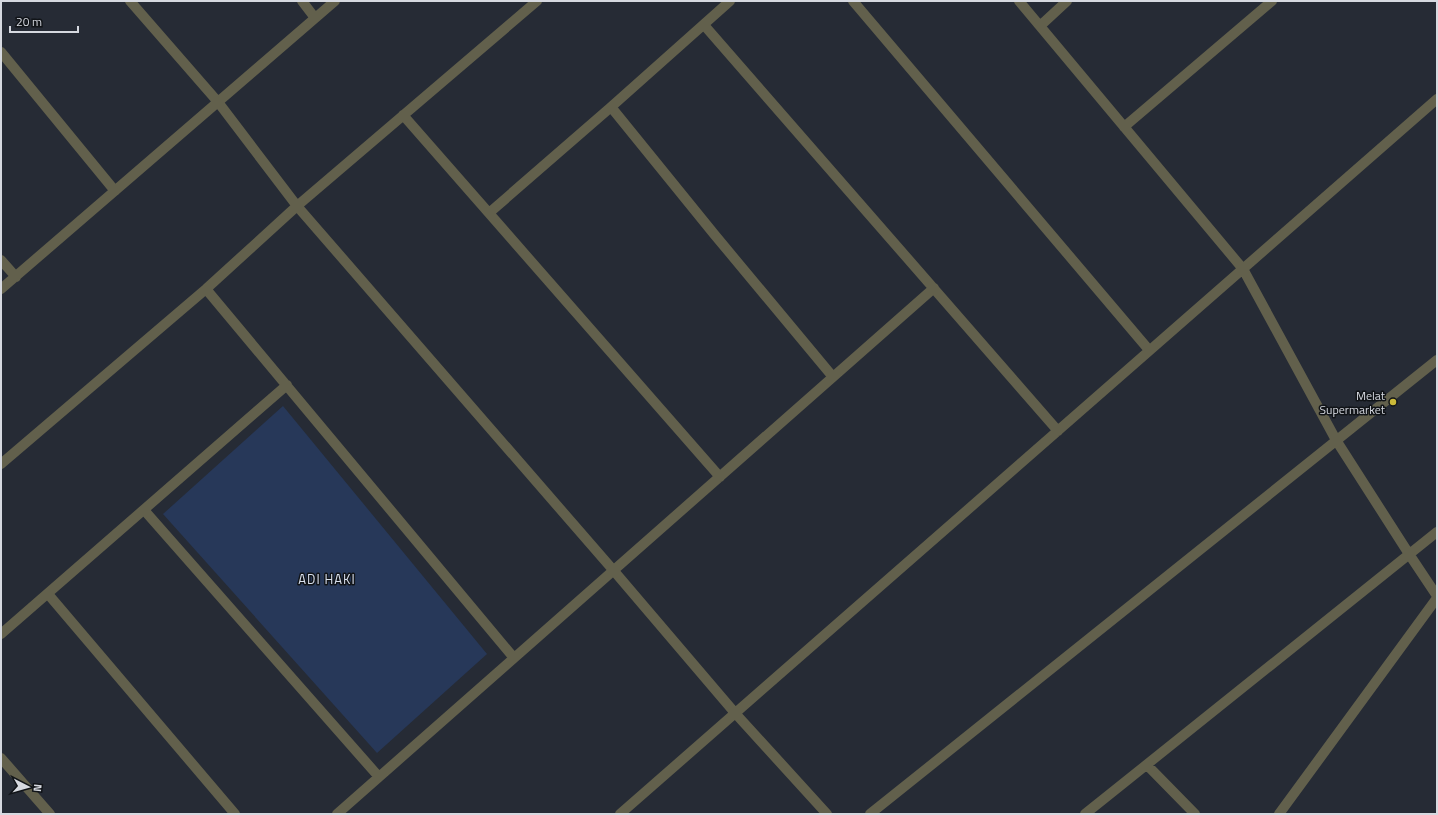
<svg xmlns="http://www.w3.org/2000/svg" width="1438" height="815" font-family="'Titillium Web',sans-serif">
  <rect width="100%" height="100%" fill="#262b35"/>
  <path fill="#273859" d="M 283,406 L 487,654 L 377,753 L 163,514 Z"/>
  <g fill="none" stroke-linecap="round" stroke-linejoin="round">
    <path stroke="#62604c" stroke-width="10" d="M 130,1 L 218,102 L 297,206 L 614,571 L 735,713 L 827,814
      M 302,1 L 315,18
      M 853,1 L 1149,350
      M 1019,1 L 1243,269 L 1336,440 L 1409,554 L 1437,596
      M 704,25 L 1058,431
      M 1040,26 L 1067,1
      M 1,52 L 115,191
      M 611,107 L 714,234 L 833,377
      M 403,115 L 720,477
      M 1124,127 L 1272,1
      M 489,213 L 611,107 L 730,1
      M 1,260 L 16,277
      M 1,289 L 335,1
      M 206,289 L 514,658
      M 1,464 L 206,289 L 297,206 L 537,1
      M 144,510 L 379,777
      M 48,594 L 235,814
      M 1,634 L 287,385
      M 1,758 L 50,814
      M 1147,765 L 1195,814
      M 337,814 L 934,288
      M 620,814 L 1437,99
      M 870,814 L 1437,360
      M 1085,814 L 1437,532
      M 1279,814 L 1437,598"/>
  </g>
  <circle fill="#cbb939" stroke="#111418" stroke-width="1.5" cx="1393" cy="402" r="4"/>
  <g text-anchor="middle" dominant-baseline="central" stroke-width="3" stroke-linejoin="round" paint-order="stroke">
    <g font-size="12" fill="#d6d9e0" stroke="#111418" text-anchor="end">
      <text x="1385" y="395">Melat<tspan x="1385" dy="14">Supermarket</tspan></text>
    </g>
    <g font-size="13" letter-spacing="1" fill="#d9e0ed" stroke="#111418">
      <text x="327" y="579">ADI HAKI</text>
    </g>
  </g>
  <rect width="1438" height="815" fill="none" stroke="#d6d9e0" stroke-width="4"/>
  <g transform="translate(28 787) rotate(96)" stroke="#111418" stroke-width="3" paint-order="stroke">
  <path d="M0-3L7 15L0 10L-7 15Z" fill="#d6d9e0"/>
  <text y="-6" font-size="11" font-weight="bold" text-anchor="middle" fill="#d6d9e0">N</text>
  </g>
  <path d="M10 26v6h68v-6" fill="none" stroke="#d6d9e0" stroke-width="2"/>
  <text x="16" y="26" font-size="12" fill="#d6d9e0" stroke="#111418" stroke-width="3" paint-order="stroke">20 m</text>
</svg>
